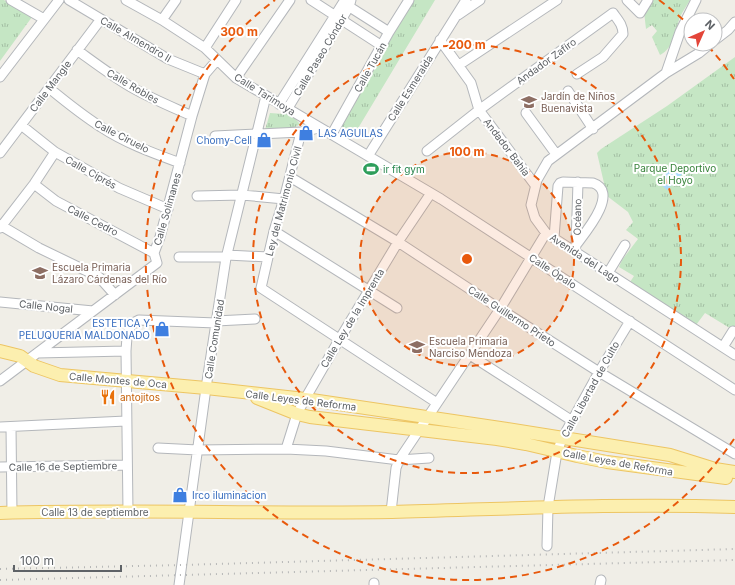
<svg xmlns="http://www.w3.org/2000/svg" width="735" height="585" font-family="Inter,sans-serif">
  <defs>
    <pattern id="park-tufts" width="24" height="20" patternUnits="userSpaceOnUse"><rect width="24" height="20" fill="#c5e6c4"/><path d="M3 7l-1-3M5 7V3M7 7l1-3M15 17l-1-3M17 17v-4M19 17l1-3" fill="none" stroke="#a3bea3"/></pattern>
  </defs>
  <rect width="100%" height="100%" fill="#f0eee7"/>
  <path fill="url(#park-tufts)" d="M 0,0 L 4,0 L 32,17 L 0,61 Z
    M 413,0 L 435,0 L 354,135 L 335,124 Z
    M 652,0 L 690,0 C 687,5 683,11 680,17 C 675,31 674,48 660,55 L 652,37 L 657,31 L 652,25 L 646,29 L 644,12 Z
    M 735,57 L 735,326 L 733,330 L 705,313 L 696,325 L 630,282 L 634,276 L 619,267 L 622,260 L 638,239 L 626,230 L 633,222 L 628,212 L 607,196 L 597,153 L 601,149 L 667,106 Z
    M 289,112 L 300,124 L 294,128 L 265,130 L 270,113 L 284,114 Z"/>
  <path fill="#aad9fc" d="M 675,162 L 685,171 L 667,190 L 657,181 Z"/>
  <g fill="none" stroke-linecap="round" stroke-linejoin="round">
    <defs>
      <path id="minor" d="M 11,0 L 44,19
        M 69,0 L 168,59 L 205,74
        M 126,0 L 162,20 L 205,48 L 236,78 L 441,199 L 735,390
        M 311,0 L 382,46
        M 627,0 L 640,13 L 648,0
        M 345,4 L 389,32
        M 458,15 L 480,0
        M 162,20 L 176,0
        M 440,40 L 471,83 L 479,110 L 535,185
        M 715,40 L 728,30 L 735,22
        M 710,44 L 699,53 L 666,73 L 548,161 L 537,180 L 531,205 L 535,218 L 546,233 L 735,355
        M 205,48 L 236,0
        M 77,50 C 95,63 112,76 131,87 C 150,98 172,107 192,116
        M 459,65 L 557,0
        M 666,73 L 680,32 L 696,0
        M 0,77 L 59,0
        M 236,78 L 290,0
        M 49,88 C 66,102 82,115 101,127 C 125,143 153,153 180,163
        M 568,91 L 593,129
        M 279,104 L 343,3 L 347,0
        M 288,108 L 349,7 L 351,0
        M 526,113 L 556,154
        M 21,125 L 55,152 L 119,188 L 168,209
        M 319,128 L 301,132 L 284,199 L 274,231 L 261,288 L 437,403
        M 332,134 L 389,32 L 409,0
        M 215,136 L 301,132
        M 427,151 L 479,110 L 613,13 C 618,20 623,25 623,34 L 603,57 L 577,74
        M 0,153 L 101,19
        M 368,156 L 466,0
        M 290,177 L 398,242 L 500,309 L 599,372 L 735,454
        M 34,184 L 56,201 L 154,253
        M 197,196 L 242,195 L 284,199
        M 0,225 L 39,248 L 99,277 L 115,295
        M 0,228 L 34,184 L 55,152
        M 274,231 L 397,308
        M 554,238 L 558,186 L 560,183 L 563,182 L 593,183 C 620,192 585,233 576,245
        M 576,246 L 578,182
        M 227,255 L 268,257
        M 179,257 L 227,257
        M 608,273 L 625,245
        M 0,302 L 93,311
        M 216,321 L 255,319
        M 723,347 L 733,331
        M 37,353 L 126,351
        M 470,355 L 571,420
        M 0,381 L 157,263 L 154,253 L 160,237 L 192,116 L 205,74 L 217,60
        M 0,427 L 126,421
        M 11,427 L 12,513
        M 158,448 L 198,450 L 286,449 L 326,451 L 399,460 L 429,458
        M 286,449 L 297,414 L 305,399 L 339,340 L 398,242 L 431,193
        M 0,467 L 126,465
        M 128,511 L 126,351 C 127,339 126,325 139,320 L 216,323
        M 391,512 L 396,468 L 399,460 L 500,309 L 546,233
        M 547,546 L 548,507 L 557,452 L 562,439 L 599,372 L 630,321
        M 179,585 L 206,388 L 226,258 L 266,96
        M 374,585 L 374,583
        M 600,585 L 601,580"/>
      <path id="major" d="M 0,351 L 20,356 L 34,366 L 60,375 L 206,388 L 305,399 L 507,429 L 670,455 L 715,469 L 735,472
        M 257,398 L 297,414 L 310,417 L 497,439 L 526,444 L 577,456 L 607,462 L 726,478
        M 0,513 C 131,509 261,514 392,512 C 506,509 620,503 735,507"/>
    </defs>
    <use href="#minor" stroke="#b4b7bb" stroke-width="11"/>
    <use href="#major" stroke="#edc563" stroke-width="14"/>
    <use href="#minor" stroke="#fff" stroke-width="9"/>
    <use href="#major" stroke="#fcefaf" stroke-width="12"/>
    <path stroke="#b5b6b6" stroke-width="2" stroke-dasharray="1 5" stroke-linecap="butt" d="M 0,569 L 182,565 L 735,549
      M 0,580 L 735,560"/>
  </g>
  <circle cx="467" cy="259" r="107" fill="#e8590c" fill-opacity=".12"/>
  <g fill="none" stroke="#e8590c" stroke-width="2" stroke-dasharray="7 5">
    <circle cx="467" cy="259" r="107"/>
    <circle cx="467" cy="259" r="214"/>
    <path d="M734 439A322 322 0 1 1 275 0M659 0A322 322 0 0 1 691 27M708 46A322 322 0 0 1 734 79"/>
  </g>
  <defs>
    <symbol id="school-bare" viewBox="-9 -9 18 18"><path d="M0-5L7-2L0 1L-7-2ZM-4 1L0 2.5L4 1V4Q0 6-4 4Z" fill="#8d6e63" stroke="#fff" stroke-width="2.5" paint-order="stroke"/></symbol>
    <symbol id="shop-bare" viewBox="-9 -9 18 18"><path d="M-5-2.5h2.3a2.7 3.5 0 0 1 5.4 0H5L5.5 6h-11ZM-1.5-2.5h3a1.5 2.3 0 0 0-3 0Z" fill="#3f7fe0" stroke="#fff" stroke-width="2.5" paint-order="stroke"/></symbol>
    <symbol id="stadium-bare" viewBox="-9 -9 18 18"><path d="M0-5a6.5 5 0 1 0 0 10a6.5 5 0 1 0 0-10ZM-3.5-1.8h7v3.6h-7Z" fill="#2e9e5b" stroke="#fff" stroke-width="2.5" paint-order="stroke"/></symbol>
    <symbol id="restaurant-bare" viewBox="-9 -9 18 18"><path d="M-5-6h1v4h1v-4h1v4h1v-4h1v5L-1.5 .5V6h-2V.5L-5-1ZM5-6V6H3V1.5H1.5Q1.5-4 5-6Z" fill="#e8710a" stroke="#fff" stroke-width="2.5" paint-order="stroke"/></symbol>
  </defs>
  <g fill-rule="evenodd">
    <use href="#school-bare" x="518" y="91" width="22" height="22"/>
    <use href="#shop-bare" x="295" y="122" width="22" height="22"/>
    <use href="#shop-bare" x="253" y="129" width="22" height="22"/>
    <use href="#stadium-bare" x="360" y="158" width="22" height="22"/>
    <use href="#school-bare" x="29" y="262" width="22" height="22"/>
    <use href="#shop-bare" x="151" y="318" width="22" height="22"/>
    <use href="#school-bare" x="406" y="336" width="22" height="22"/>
    <use href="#restaurant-bare" x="97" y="386" width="22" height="22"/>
    <use href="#shop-bare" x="169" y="484" width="22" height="22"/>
  </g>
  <g text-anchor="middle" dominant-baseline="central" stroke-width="4" stroke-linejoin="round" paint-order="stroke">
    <g font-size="10" fill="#5e6266" stroke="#fff">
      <text transform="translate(136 39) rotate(30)">Calle Almendro II</text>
      <text transform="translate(320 55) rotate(-59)">Calle Paseo Cóndor</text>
      <text transform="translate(546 61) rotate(-36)">Andador Zafiro</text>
      <text transform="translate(370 67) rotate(-61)">Calle Tucán</text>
      <text transform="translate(50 86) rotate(-53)">Calle Mangle</text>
      <text transform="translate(133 86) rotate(30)">Calle Robles</text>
      <text transform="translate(410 88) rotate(-58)">Calle Esmeralda</text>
      <text transform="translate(265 94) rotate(32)">Calle Tarimoya</text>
      <text transform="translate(122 136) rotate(27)">Calle Ciruelo</text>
      <text transform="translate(507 147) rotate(53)">Andador Bahía</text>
      <text transform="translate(91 172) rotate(29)">Calle Ciprés</text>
      <text transform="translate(283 201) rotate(-75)">Ley del Matrimonio Civil</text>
      <text transform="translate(167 209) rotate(-74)">Calle Solimanes</text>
      <text transform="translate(577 217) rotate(-89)">Océano</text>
      <text transform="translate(93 220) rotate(27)">Calle Cedro</text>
      <text transform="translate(585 258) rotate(33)">Avenida del Lago</text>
      <text transform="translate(553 271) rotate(33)">Calle Ópalo</text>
      <text transform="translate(46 306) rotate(6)">Calle Nogal</text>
      <text transform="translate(512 316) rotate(33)">Calle Guillermo Prieto</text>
      <text transform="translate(352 318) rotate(-59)">Calle Ley de la Imprenta</text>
      <text transform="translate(214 339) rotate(-81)">Calle Comunidad</text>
      <text transform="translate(118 380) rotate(5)">Calle Montes de Oca</text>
      <text transform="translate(590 389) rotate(-61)">Calle Libertad de Culto</text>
      <text transform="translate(301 400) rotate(7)">Calle Leyes de Reforma</text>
      <text transform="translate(618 462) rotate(10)">Calle Leyes de Reforma</text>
      <text transform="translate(63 466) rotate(-1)">Calle 16 de Septiembre</text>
      <text x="95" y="512">Calle 13 de septiembre</text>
    </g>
    <g font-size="10" fill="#785e54" stroke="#fff" text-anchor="start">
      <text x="541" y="96">Jardín de Niños<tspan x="541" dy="12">Buenavista</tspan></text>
      <text x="52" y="267">Escuela Primaria<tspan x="52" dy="12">Lázaro Cárdenas del Río</tspan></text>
      <text x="429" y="341">Escuela Primaria<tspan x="429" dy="12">Narciso Mendoza</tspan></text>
    </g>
    <g font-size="10" fill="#366cbe" stroke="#fff" text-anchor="start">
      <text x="318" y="133">LAS AGUILAS</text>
      <text x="252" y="140" text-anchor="end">Chomy-Cell</text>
      <text x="150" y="323" text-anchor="end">ESTETICA Y<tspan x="150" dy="12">PELUQUERIA MALDONADO</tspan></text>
      <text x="192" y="495">Irco iluminacion</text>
    </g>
    <g font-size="10" fill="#38833b" stroke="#fff">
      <text x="675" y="168">Parque Deportivo<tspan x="675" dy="12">el Hoyo</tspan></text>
    </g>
    <g font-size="10" fill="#27864d" stroke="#fff" text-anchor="start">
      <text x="383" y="169">ir fit gym</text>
    </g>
    <g font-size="10" fill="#c56008" stroke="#fff" text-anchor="start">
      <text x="120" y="397">antojitos</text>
    </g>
  </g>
  <circle cx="467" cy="259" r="6" fill="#e8590c" stroke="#fff" stroke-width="2"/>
  <g font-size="12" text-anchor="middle" font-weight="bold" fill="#e8590c" stroke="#fff" stroke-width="4" stroke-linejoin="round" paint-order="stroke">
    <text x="239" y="36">300 m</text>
    <text x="467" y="49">200 m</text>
    <text x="467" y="156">100 m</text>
  </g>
  <g transform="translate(703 32) rotate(45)"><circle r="19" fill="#ffffff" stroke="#bfc0c2"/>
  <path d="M0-3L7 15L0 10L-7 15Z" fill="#e34539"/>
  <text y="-6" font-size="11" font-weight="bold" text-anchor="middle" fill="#5e6266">N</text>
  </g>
  <path d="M14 565v6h107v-6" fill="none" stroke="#5e6266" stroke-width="2"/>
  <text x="20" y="565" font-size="12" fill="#5e6266" stroke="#ffffff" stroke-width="3" paint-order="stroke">100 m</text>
</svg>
